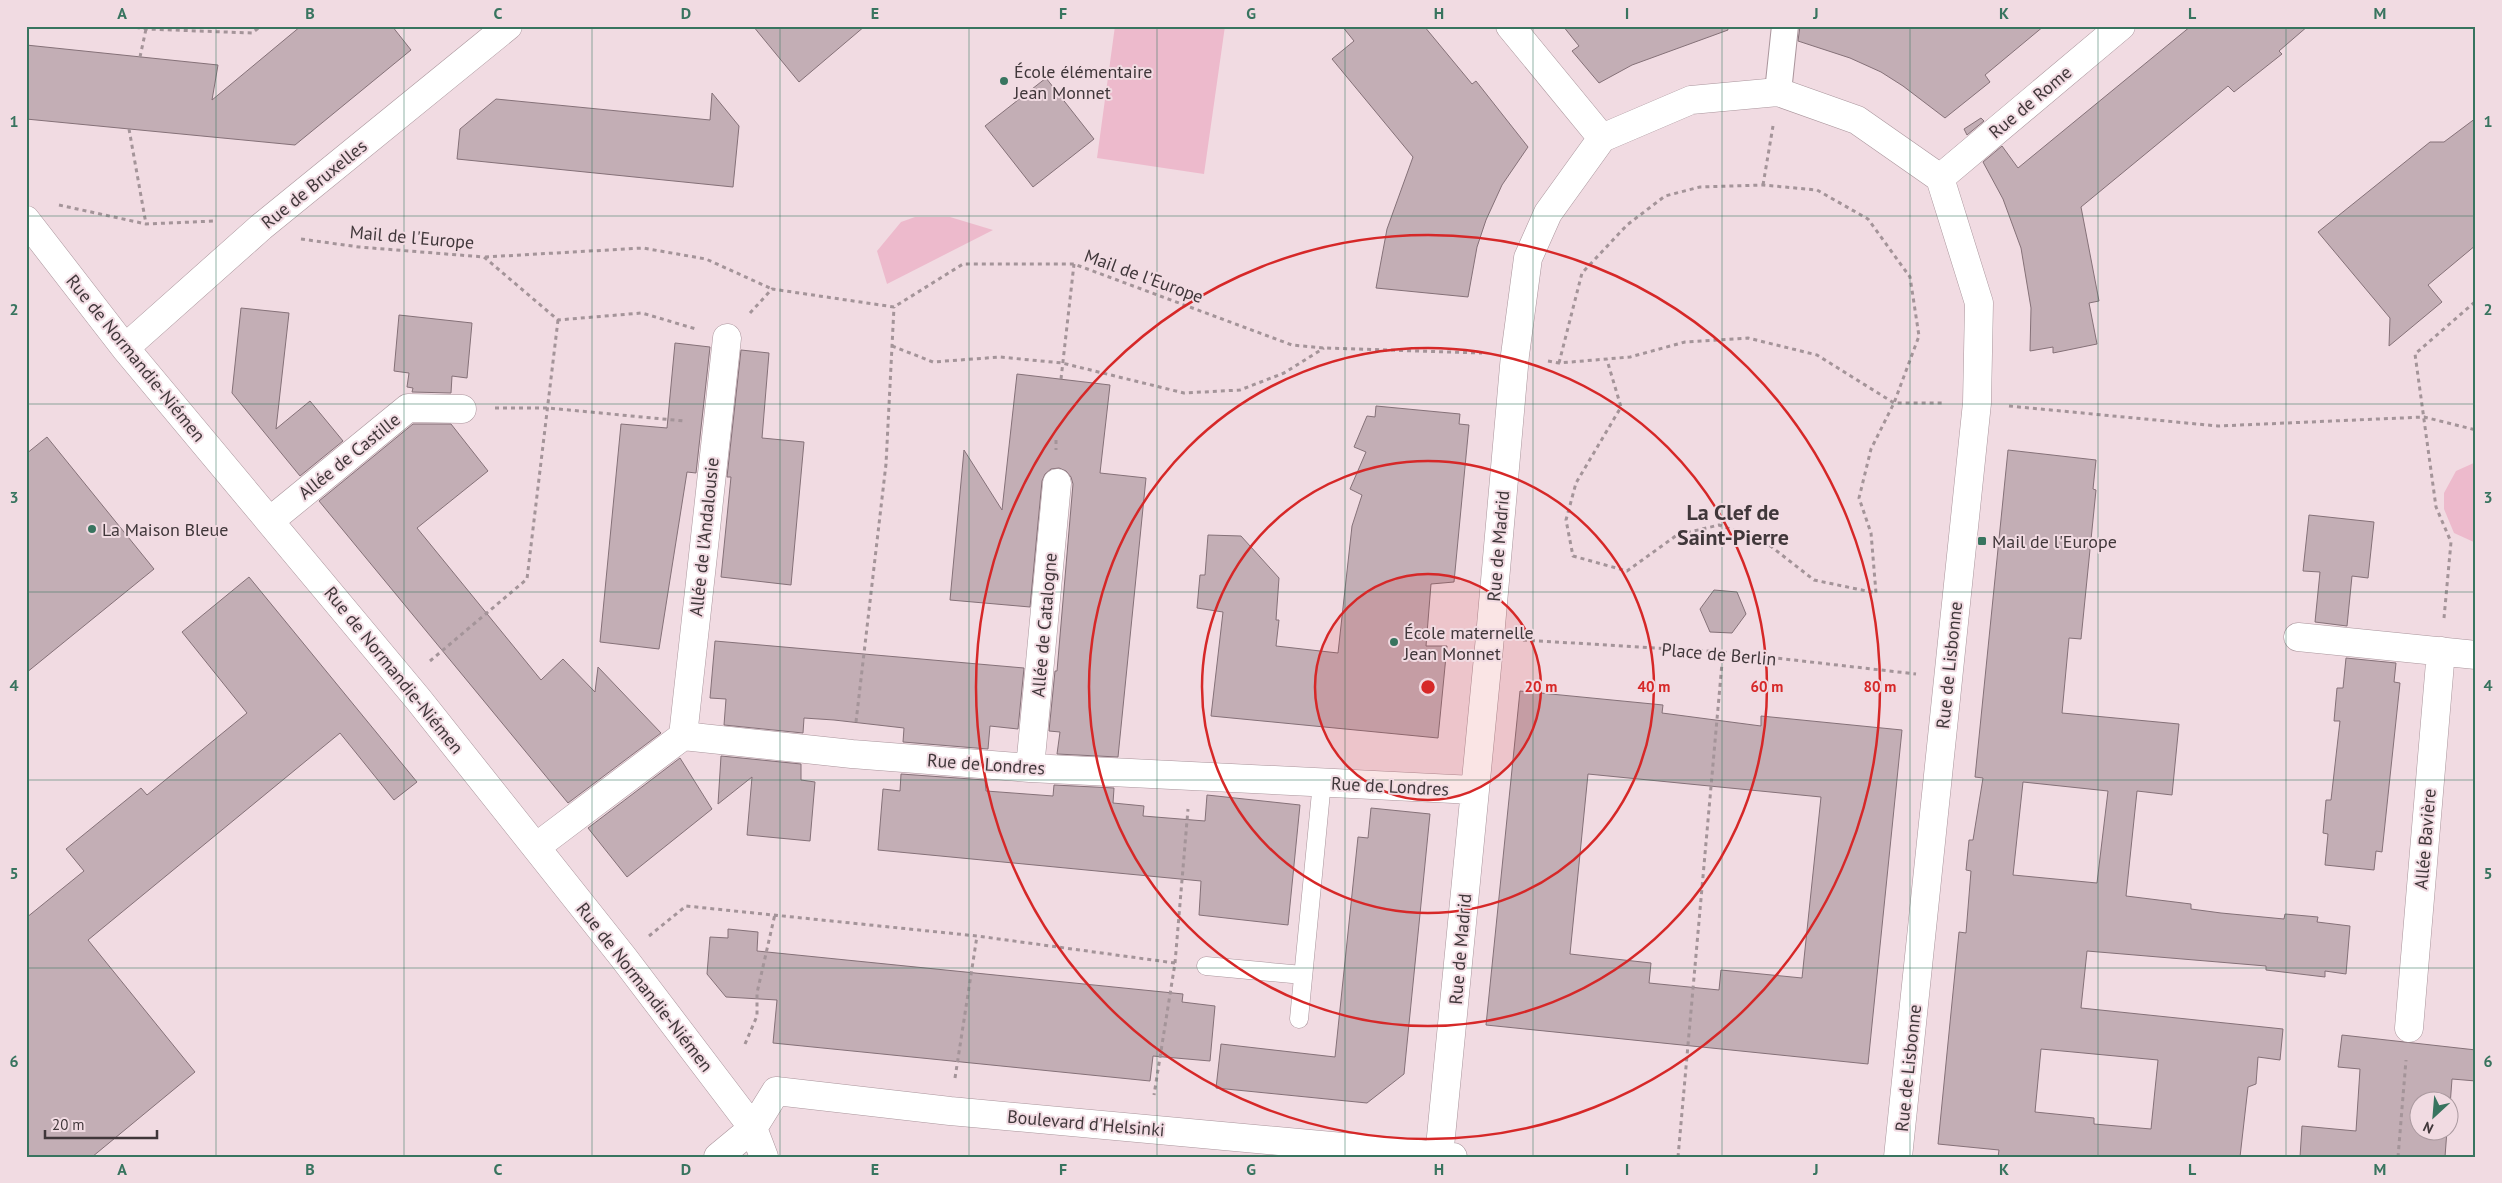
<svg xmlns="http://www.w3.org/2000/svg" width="2502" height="1183" font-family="'PT Sans',sans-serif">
  <rect width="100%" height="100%" fill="#f1dbe2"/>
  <path fill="#edbacc" d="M 1115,26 L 1225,26 L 1204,174 L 1097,158 Z
    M 915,217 L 950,217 L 993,230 L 887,284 L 877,251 L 901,222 Z
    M 2476,462 L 2476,543 L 2454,533 L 2444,509 L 2444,493 L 2456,471 Z"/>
  <path fill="#c3aeb5" stroke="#857178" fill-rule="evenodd" d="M 301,26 L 392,26 L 411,50 L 295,145 L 26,119 L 26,45 L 218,65 L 212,100 Z
    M 753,26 L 865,26 L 799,82 Z
    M 1342,26 L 1424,26 L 1472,84 L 1476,81 L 1528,147 L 1502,185 L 1486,220 L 1477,247 L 1468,297 L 1376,288 L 1387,229 L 1413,157 L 1332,59 L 1354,41 Z
    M 1563,26 L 1727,26 L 1728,30 L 1632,65 L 1599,83 L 1572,51 L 1579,46 Z
    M 1800,26 L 2044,26 L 1985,75 L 1990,82 L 1945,118 L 1903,86 L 1881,72 L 1850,58 L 1798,41 Z
    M 2191,26 L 2308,26 L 2279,51 L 2282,54 L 2234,92 L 2228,86 L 2081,207 L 2099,301 L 2089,303 L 2097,344 L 2053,353 L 2053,347 L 2030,351 L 2031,308 L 2021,248 L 2003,199 L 1983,162 L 2002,146 L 2018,168 Z
    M 1046,78 L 1094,139 L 1033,187 L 985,126 Z
    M 712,93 L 739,126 L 733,187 L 457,159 L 460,129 L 496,99 L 710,120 Z
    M 1981,118 L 1984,121 L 1967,135 L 1964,129 Z
    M 2476,118 L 2476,245 L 2428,285 L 2442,302 L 2389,346 L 2390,318 L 2318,232 L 2430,142 L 2444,142 Z
    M 241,308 L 289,313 L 276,429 L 310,401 L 343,441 L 300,476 L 232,393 Z
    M 399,315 L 472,323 L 467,378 L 452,376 L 451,393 L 412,392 L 413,388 L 407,387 L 409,373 L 394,371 Z
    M 675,343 L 710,347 L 696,473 L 687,472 L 659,649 L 600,642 L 621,424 L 667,428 Z
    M 741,350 L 769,353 L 762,438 L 804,442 L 791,585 L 721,577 L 731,477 L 727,477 Z
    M 1017,374 L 1110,385 L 1100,473 L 1146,478 L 1118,757 L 1057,754 L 1060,732 L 1049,731 L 1055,671 L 1057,671 L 1073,484 L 1071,477 L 1066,471 L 1059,468 L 1051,469 L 1045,474 L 1042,481 L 1030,607 L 950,600 L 964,450 L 1002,510 Z
    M 1376,406 L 1460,414 L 1459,424 L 1469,425 L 1454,582 L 1431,584 L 1426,646 L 1447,646 L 1438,738 L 1211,716 L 1223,612 L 1197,608 L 1200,575 L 1205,575 L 1208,535 L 1241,536 L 1279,578 L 1276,620 L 1279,620 L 1276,646 L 1338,653 L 1352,526 L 1362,495 L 1350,489 L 1366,452 L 1354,447 L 1367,416 L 1375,417 Z
    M 413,424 L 451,424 L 488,471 L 417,528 L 541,680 L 563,659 L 595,692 L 598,667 L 661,733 L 568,803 L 319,501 Z
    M 47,437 L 154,569 L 26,673 L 26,454 Z
    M 2008,450 L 2096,460 L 2093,489 L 2096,490 L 2081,639 L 2069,638 L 2062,713 L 2179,724 L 2172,795 L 2137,791 L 2126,896 L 2191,904 L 2191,909 L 2221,913 L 2284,919 L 2285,914 L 2318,917 L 2317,922 L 2350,926 L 2346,974 L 2325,971 L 2325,977 L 2266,970 L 2266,966 L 2087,951 L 2081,1008 L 2283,1029 L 2280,1060 L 2258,1057 L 2256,1084 L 2248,1087 L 2240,1157 L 1998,1157 L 1999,1150 L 1938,1144 L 1959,932 L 1966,933 L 1971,871 L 1966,870 L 1969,840 L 1973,840 L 1983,778 L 1975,777 ZM 2023,782 L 2108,791 L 2097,883 L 2013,875 ZM 2041,1049 L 2158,1060 L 2151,1129 L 2094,1124 L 2094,1118 L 2035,1112 Z
    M 2309,515 L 2374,522 L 2368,578 L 2352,576 L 2347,626 L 2315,622 L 2320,572 L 2303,571 Z
    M 249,577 L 417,782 L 394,800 L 340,733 L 88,940 L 195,1072 L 92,1157 L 26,1157 L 26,918 L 84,871 L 66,849 L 141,788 L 147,795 L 247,713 L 182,632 Z
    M 1714,590 L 1737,592 L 1746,614 L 1732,633 L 1710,632 L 1700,609 Z
    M 715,641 L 1024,668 L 1018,729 L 990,726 L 988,749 L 903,742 L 904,728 L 834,720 L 804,718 L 803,733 L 724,725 L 726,699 L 710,698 Z
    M 2346,658 L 2396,663 L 2394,682 L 2400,683 L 2382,852 L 2376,851 L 2374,870 L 2325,865 L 2328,834 L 2323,833 L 2326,800 L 2331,800 L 2340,721 L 2334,721 L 2337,688 L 2343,688 Z
    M 1520,691 L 1663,705 L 1662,713 L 1761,726 L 1761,716 L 1902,730 L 1868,1064 L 1486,1025 ZM 1588,774 L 1821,797 L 1802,978 L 1721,970 L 1719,990 L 1649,983 L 1651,963 L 1570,954 Z
    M 721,756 L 801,764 L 801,780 L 815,782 L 810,841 L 747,835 L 752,777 L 718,804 Z
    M 680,758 L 712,809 L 627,877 L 588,828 Z
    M 901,774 L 985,780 L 986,791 L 1053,796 L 1054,785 L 1114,788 L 1113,803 L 1144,806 L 1143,816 L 1205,821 L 1207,795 L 1300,805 L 1288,925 L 1199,915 L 1201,881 L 878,850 L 883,789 L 900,791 Z
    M 1371,808 L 1430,814 L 1404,1074 L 1367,1103 L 1216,1088 L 1221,1044 L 1335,1057 L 1358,837 L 1368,838 Z
    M 728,929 L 758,932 L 757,951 L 1183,994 L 1182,1002 L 1215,1006 L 1210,1061 L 1153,1056 L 1150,1081 L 773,1043 L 777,1000 L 726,997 L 707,974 L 710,937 L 728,938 Z
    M 2342,1035 L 2476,1050 L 2476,1081 L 2452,1079 L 2450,1106 L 2450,1100 L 2420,1100 L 2420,1130 L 2447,1130 L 2445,1157 L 2300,1157 L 2302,1126 L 2356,1131 L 2360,1069 L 2338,1067 Z"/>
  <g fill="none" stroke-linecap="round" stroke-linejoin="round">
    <defs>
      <path id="service" d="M 1206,966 L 1303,975
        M 1299,1019 L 1322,782"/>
      <path id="pedestrian" d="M 1778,92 L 1785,26"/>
      <path id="minor" d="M 1510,26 L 1602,138
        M 1602,138 L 1691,100 L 1778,92 L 1857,120 L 1940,178
        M 1940,178 L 2121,26
        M 26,220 L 125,348 L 418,699 L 623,957 L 753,1128 L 764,1157
        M 125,348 L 261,227 L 508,26
        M 271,520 L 408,408 L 462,409
        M 2298,637 L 2476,655
        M 683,736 L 727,338
        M 1030,768 L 1057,483
        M 536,847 L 683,736 L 852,754 L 1030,768 L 1474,790
        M 2409,1028 L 2441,651
        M 718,1157 L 753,1128 L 776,1091 L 950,1111 L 1453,1157
        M 1439,1157 L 1490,637 L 1515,355 L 1528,258 L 1548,213 L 1602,138
        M 1898,1157 L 1977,403 L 1979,303 L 1940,178"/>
    </defs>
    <use href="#service" stroke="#aa959c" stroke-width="19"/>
    <use href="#pedestrian" stroke="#aa959c" stroke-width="28"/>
    <use href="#minor" stroke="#aa959c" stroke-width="29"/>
    <path stroke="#a49499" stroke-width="3" stroke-dasharray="4 4" stroke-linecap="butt" d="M 128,26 L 146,29 L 252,33 L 261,26
      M 140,57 L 146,29
      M 129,129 L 146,224
      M 1763,185 L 1773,126
      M 59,205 L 146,224 L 215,221
      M 301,239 L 359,247 L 484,257 L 558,320 L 642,313 L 696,329
      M 485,257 L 643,248 L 706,259 L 772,289
      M 750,313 L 772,289 L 894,307 L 963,264 L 1074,264 L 1292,345 L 1324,348 L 1482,353
      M 892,346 L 933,362 L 1000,357 L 1062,363 L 1184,393 L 1240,390 L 1284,373 L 1324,348
      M 1548,361 L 1559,363 L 1630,357 L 1685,342 L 1748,338 L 1817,355 L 1894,403 L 1943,403
      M 1559,363 L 1582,273 L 1627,225 L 1665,196 L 1700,187 L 1763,185 L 1817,190 L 1868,219 L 1910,277 L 1919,336 L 1894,403 L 1871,449 L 1859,498 L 1871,533 L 1876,593 L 1814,580 L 1764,541 L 1719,525 L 1677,535 L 1627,571 L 1573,556 L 1566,520 L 1576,483 L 1621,407 L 1607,360
      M 1061,379 L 1074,264
      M 2009,406 L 2218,426 L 2424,417 L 2476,430
      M 495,408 L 548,408 L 684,421
      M 1056,440 L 1056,450
      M 2444,618 L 2451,542 L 2436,507 L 2415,354 L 2476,301
      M 1523,640 L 1723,652 L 1916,674
      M 430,661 L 527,579 L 558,320
      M 856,722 L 886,464 L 894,307
      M 649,936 L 686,906 L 977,936 L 1175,963 L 1154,1095
      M 1175,963 L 1188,809
      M 745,1044 L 757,1016 L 757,993 L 775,914
      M 955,1078 L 977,936
      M 1678,1157 L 1723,652
      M 2398,1157 L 2406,1060"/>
    <use href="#service" stroke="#fff" stroke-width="18"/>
    <use href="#pedestrian" stroke="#fff" stroke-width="26"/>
    <use href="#minor" stroke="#fff" stroke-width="28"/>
  </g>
  <path fill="none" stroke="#38745f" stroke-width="1" stroke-opacity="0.55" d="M 216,26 L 216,1157M 404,26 L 404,1157M 592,26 L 592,1157M 780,26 L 780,1157M 969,26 L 969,1157M 1157,26 L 1157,1157M 1345,26 L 1345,1157M 1533,26 L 1533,1157M 1722,26 L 1722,1157M 1910,26 L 1910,1157M 2098,26 L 2098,1157M 2286,26 L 2286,1157M 26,216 L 2476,216M 26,404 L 2476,404M 26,592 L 2476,592M 26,780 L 2476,780M 26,968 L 2476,968"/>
  <circle cx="1428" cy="687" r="113" fill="#d62828" fill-opacity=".12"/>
  <g fill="none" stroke="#d62828" stroke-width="2.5">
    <circle cx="1428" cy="687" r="113"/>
    <circle cx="1428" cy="687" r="226"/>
    <circle cx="1428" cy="687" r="339"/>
    <circle cx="1428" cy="687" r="452"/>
  </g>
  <g fill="#38745f" stroke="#f1dbe2" stroke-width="2">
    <circle cx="1004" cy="81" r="5"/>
    <circle cx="92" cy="529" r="5"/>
    <rect x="1977" y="536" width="10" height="10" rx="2.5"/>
    <circle cx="1394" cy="642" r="5"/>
  </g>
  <g text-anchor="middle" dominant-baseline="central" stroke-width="4" stroke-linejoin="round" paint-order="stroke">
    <g font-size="18" fill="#40373a" stroke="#f1dbe2" text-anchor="start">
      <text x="1014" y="71">École élémentaire<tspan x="1014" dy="21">Jean Monnet</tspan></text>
      <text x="102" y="529">La Maison Bleue</text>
      <text x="1992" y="541">Mail de l'Europe</text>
      <text x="1404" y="632">École maternelle<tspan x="1404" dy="21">Jean Monnet</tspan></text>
    </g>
    <g font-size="18" fill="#40373a" stroke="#f1dbe2">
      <text transform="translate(2030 102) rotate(-40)">Rue de Rome</text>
      <text transform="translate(314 184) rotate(-39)">Rue de Bruxelles</text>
      <text transform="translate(412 237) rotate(5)">Mail de l'Europe</text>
      <text transform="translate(1144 276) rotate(20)">Mail de l'Europe</text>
      <text transform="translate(136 358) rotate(51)">Rue de Normandie-Niémen</text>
      <text transform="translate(349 456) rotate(-39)">Allée de Castille</text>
      <text transform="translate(704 537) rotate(-84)">Allée de l'Andalousie</text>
      <text transform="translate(1498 546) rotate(-85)">Rue de Madrid</text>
      <text transform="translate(1044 625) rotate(-85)">Allée de Catalogne</text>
      <text transform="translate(1719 654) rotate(5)">Place de Berlin</text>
      <text transform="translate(1949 665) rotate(-84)">Rue de Lisbonne</text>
      <text transform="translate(394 670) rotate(51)">Rue de Normandie-Niémen</text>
      <text transform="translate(986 764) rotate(4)">Rue de Londres</text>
      <text transform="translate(1390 786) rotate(3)">Rue de Londres</text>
      <text transform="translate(2425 839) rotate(-85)">Allée Bavière</text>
      <text transform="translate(1460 949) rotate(-85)">Rue de Madrid</text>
      <text transform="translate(645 987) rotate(52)">Rue de Normandie-Niémen</text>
      <text transform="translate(1908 1068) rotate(-84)">Rue de Lisbonne</text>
      <text transform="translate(1086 1123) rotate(5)">Boulevard d'Helsinki</text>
    </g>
    <g font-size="22" font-weight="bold" fill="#40373a" stroke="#f1dbe2">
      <text x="1733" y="512">La Clef de<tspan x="1733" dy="25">Saint-Pierre</tspan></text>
    </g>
  </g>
  <circle cx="1428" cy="687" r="8" fill="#d62828" stroke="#f1dbe2" stroke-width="2.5"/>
  <g font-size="15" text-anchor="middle" font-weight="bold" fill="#d62828" stroke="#f1dbe2" stroke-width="4" stroke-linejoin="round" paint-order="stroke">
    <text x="1541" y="692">20 m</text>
    <text x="1654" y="692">40 m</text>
    <text x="1767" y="692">60 m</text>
    <text x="1880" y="692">80 m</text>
  </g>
  <rect width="2502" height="1183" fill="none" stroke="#f1dbe2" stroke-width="55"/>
  <g transform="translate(2434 1116) rotate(206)"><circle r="24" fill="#f1dbe2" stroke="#aa999f"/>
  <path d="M0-4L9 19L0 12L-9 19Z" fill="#38745f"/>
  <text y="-8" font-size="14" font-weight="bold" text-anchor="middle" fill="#40373a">N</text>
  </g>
  <path d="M45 1130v8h112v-8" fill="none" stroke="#40373a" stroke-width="2.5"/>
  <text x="52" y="1130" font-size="15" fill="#40373a" stroke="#f1dbe2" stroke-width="4" paint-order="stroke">20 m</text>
  <rect x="28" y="28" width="2446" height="1128" fill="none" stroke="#38745f" stroke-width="2"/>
  <g font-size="16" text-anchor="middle" font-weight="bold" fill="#38745f">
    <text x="122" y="19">A</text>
    <text x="310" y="19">B</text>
    <text x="498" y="19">C</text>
    <text x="686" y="19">D</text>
    <text x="875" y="19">E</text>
    <text x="1063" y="19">F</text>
    <text x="1251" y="19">G</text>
    <text x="1439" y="19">H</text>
    <text x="1627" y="19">I</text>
    <text x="1816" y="19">J</text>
    <text x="2004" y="19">K</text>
    <text x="2192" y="19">L</text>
    <text x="2380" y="19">M</text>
    <text x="14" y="127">1</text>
    <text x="2488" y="127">1</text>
    <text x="14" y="315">2</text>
    <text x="2488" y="315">2</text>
    <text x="14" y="503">3</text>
    <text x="2488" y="503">3</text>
    <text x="14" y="691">4</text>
    <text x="2488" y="691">4</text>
    <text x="14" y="879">5</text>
    <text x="2488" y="879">5</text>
    <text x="14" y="1067">6</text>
    <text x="2488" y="1067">6</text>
    <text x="122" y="1175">A</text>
    <text x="310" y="1175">B</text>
    <text x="498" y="1175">C</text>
    <text x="686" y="1175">D</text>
    <text x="875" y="1175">E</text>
    <text x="1063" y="1175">F</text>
    <text x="1251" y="1175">G</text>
    <text x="1439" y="1175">H</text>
    <text x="1627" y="1175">I</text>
    <text x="1816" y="1175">J</text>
    <text x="2004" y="1175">K</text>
    <text x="2192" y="1175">L</text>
    <text x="2380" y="1175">M</text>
  </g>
</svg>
